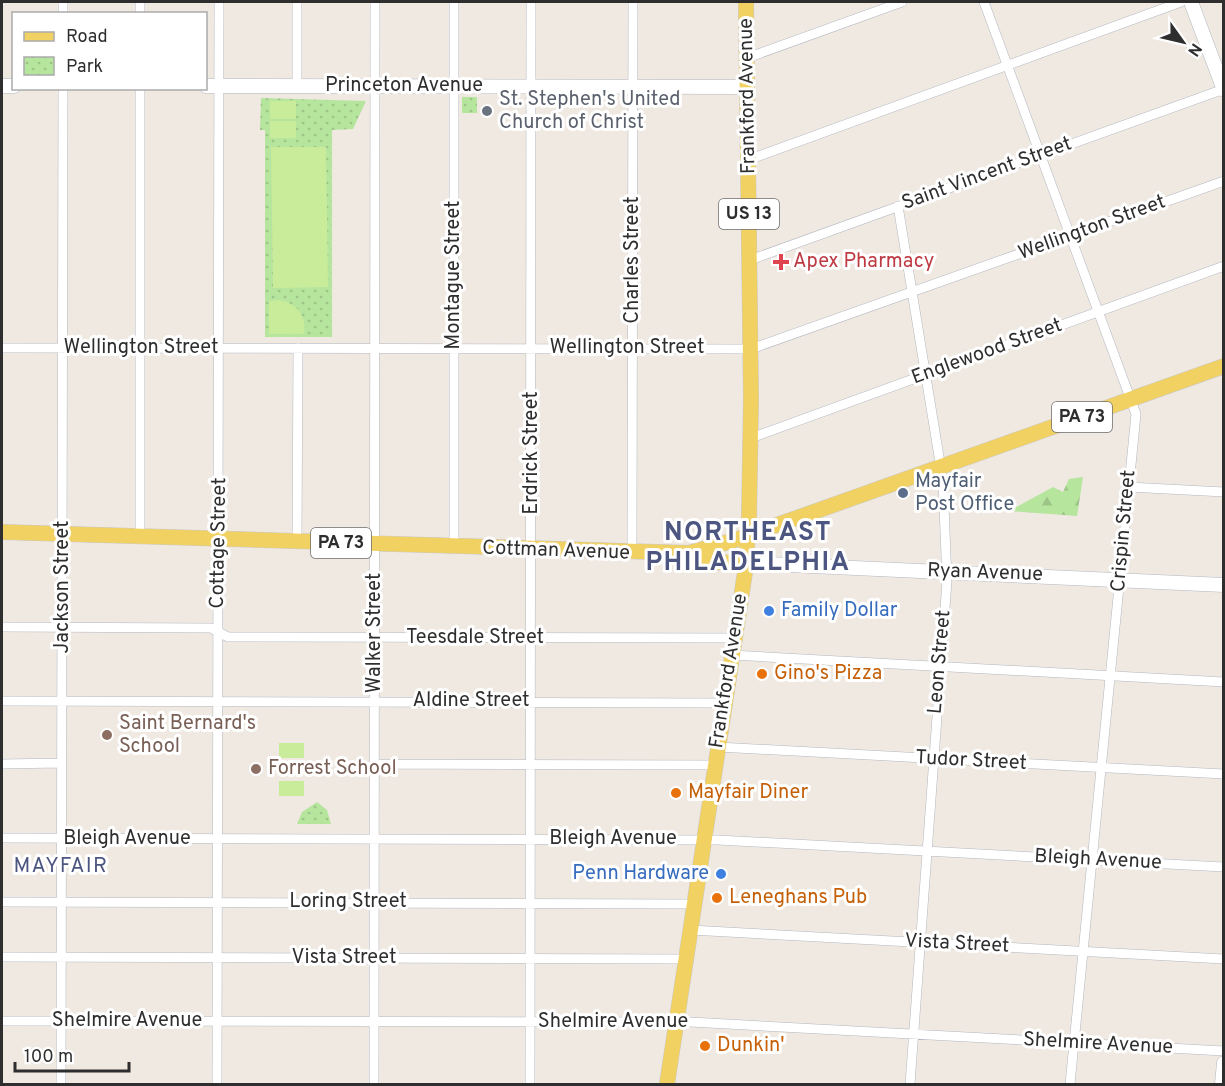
<svg xmlns="http://www.w3.org/2000/svg" width="1225" height="1086" font-family="Overpass,sans-serif">
  <defs>
    <pattern id="forest-firs" width="22" height="20" patternUnits="userSpaceOnUse" patternTransform="scale(1.5)"><rect width="22" height="20" fill="#b6e59e"/><path d="M5 1l3.5 6h-7zM16 11l3.5 6h-7z" fill="#9dc588"/></pattern>
    <pattern id="park-dots" width="8" height="8" patternUnits="userSpaceOnUse" patternTransform="scale(1.5)"><rect width="8" height="8" fill="#b6e59e"/><path d="M2 2h.1M6 6h.1" fill="none" stroke="#9dc588" stroke-width="1.8" stroke-linecap="round"/></pattern>
  </defs>
  <rect width="100%" height="100%" fill="#efe9e1"/>
  <path fill="url(#forest-firs)" d="M 1083,477 L 1077,516 L 1009,511 L 1053,487 L 1063,492 L 1069,479 Z"/>
  <path fill="url(#park-dots)" d="M 462,97 L 477,97 L 477,113 L 462,113 Z
    M 261,98 L 366,101 L 353,129 L 332,130 L 332,337 L 265,337 L 265,130 L 260,130 Z
    M 317,802 L 327,810 L 331,824 L 297,824 L 302,812 Z"/>
  <path fill="#c9ec9a" d="M 270,101 L 296,101 L 296,119 L 270,119 Z
    M 270,121 L 296,121 L 296,138 L 270,138 Z
    M 271,147 L 326,147 L 328,287 L 273,288 Z
    M 279,300 C 297,303 307,316 304,334 L 269,334 L 269,301 Z
    M 279,743 L 304,743 L 304,758 L 279,758 Z
    M 279,781 L 304,781 L 304,796 L 279,796 Z"/>
  <g fill="none" stroke-linecap="round" stroke-linejoin="round">
    <defs>
      <path id="street" d="M 140,2 L 140,14
        M 297,2 L 297,86
        M 984,2 L 1136,414 L 1070,1084
        M 63,14 L 63,2
        M 747,58 L 902,2
        M 748,160 L 1181,2
        M 898,206 L 943,481 L 947,581 L 910,1084
        M 750,260 L 1224,89
        M 2,348 L 751,349 L 1224,181
        M 751,438 L 1224,266
        M 1128,487 L 1224,492
        M 140,537 L 140,88
        M 297,542 L 298,348
        M 454,548 L 454,2
        M 632,554 L 633,2
        M 2,627 L 211,628 L 228,637 L 734,638
        M 732,655 L 1224,682
        M 2,701 L 724,703
        M 718,747 L 1224,774
        M 2,764 L 61,763
        M 374,764 L 715,765
        M 2,838 L 718,840 L 1224,867
        M 2,902 L 694,904
        M 690,930 L 1224,959
        M 2,957 L 686,959
        M 2,1021 L 690,1022 L 1224,1051
        M 61,1084 L 63,88
        M 217,1084 L 219,2
        M 374,1084 L 375,2
        M 530,1084 L 531,2"/>
      <path id="secondary" d="M 1191,2 L 1224,90
        M 2,86 L 14,86
        M 206,86 L 747,87
        M 746,563 L 1224,585
        M 1222,1084 L 1224,1063"/>
      <path id="primary" d="M 2,532 L 689,553 L 732,541 L 1224,366
        M 684,555 L 706,562 L 746,563
        M 667,1084 L 745,572 L 749,520 L 751,399 L 746,2"/>
    </defs>
    <use href="#street" stroke="#b4b7c1" stroke-width="10"/>
    <use href="#secondary" stroke="#b4b7c1" stroke-width="15"/>
    <use href="#primary" stroke="#c9c9c9" stroke-width="16"/>
    <use href="#street" stroke="#fff" stroke-width="9"/>
    <use href="#secondary" stroke="#fff" stroke-width="14"/>
    <use href="#primary" stroke="#f2d163" stroke-width="15"/>
  </g>
  <circle fill="#6b7280" stroke="#fff" stroke-width="2" cx="487" cy="111" r="6"/>
  <path fill="#e0444e" stroke="#fff" stroke-width="2" d="M778 253h6v6h6v6h-6v6h-6v-6h-6v-6h6z"/>
  <circle fill="#5c6f8a" stroke="#fff" stroke-width="2" cx="903" cy="493" r="6"/>
  <g fill="#3f7fe0" stroke="#fff" stroke-width="2">
    <circle cx="769" cy="611" r="6"/>
    <circle cx="721" cy="874" r="6"/>
  </g>
  <g fill="#e8710a" stroke="#fff" stroke-width="2">
    <circle cx="762" cy="674" r="6"/>
    <circle cx="676" cy="793" r="6"/>
    <circle cx="717" cy="898" r="6"/>
    <circle cx="705" cy="1046" r="6"/>
  </g>
  <g fill="#8d6e63" stroke="#fff" stroke-width="2">
    <circle cx="107" cy="735" r="6"/>
    <circle cx="256" cy="769" r="6"/>
  </g>
  <g text-anchor="middle" dominant-baseline="central" stroke-width="6" stroke-linejoin="round" paint-order="stroke">
    <g fill="#fff" stroke="#6d6d6d" stroke-width="1.5">
      <rect x="719" y="199" width="60" height="30" rx="4.5"/>
      <rect x="1052" y="402" width="60" height="30" rx="4.5"/>
      <rect x="311" y="528" width="60" height="30" rx="4.5"/>
    </g>
    <g font-size="18" font-weight="bold" fill="#2e2e2e">
      <text x="749" y="214">US 13</text>
      <text x="1082" y="417">PA 73</text>
      <text x="341" y="543">PA 73</text>
    </g>
    <g font-size="20" fill="#2e2e2e" stroke="#fff">
      <text x="404" y="86">Princeton Avenue</text>
      <text transform="translate(748 96) rotate(-91)">Frankford Avenue</text>
      <text transform="translate(987 174) rotate(-20)">Saint Vincent Street</text>
      <text transform="translate(1092 228) rotate(-20)">Wellington Street</text>
      <text transform="translate(633 260) rotate(-90)">Charles Street</text>
      <text transform="translate(454 275) rotate(-90)">Montague Street</text>
      <text x="141" y="348">Wellington Street</text>
      <text x="627" y="348">Wellington Street</text>
      <text transform="translate(987 352) rotate(-20)">Englewood Street</text>
      <text transform="translate(532 453) rotate(-90)">Erdrick Street</text>
      <text transform="translate(1124 531) rotate(-85)">Crispin Street</text>
      <text transform="translate(219 543) rotate(-89)">Cottage Street</text>
      <text transform="translate(556 551) rotate(2)">Cottman Avenue</text>
      <text transform="translate(985 573) rotate(2)">Ryan Avenue</text>
      <text transform="translate(63 587) rotate(-90)">Jackson Street</text>
      <text transform="translate(375 633) rotate(-90)">Walker Street</text>
      <text x="475" y="638">Teesdale Street</text>
      <text transform="translate(940 662) rotate(-85)">Leon Street</text>
      <text transform="translate(729 671) rotate(-81)">Frankford Avenue</text>
      <text x="471" y="701">Aldine Street</text>
      <text transform="translate(971 761) rotate(3)">Tudor Street</text>
      <text x="127" y="839">Bleigh Avenue</text>
      <text x="613" y="839">Bleigh Avenue</text>
      <text transform="translate(1098 860) rotate(3)">Bleigh Avenue</text>
      <text x="348" y="902">Loring Street</text>
      <text transform="translate(957 944) rotate(3)">Vista Street</text>
      <text x="344" y="958">Vista Street</text>
      <text x="127" y="1021">Shelmire Avenue</text>
      <text x="613" y="1022">Shelmire Avenue</text>
      <text transform="translate(1098 1044) rotate(3)">Shelmire Avenue</text>
    </g>
    <g font-size="20" fill="#5b616d" stroke="#fff" text-anchor="start">
      <text x="499" y="100">St. Stephen's United<tspan x="499" dy="23">Church of Christ</tspan></text>
    </g>
    <g font-size="20" fill="#be3a42" stroke="#fff" text-anchor="start">
      <text x="793" y="262">Apex Pharmacy</text>
    </g>
    <g font-size="20" fill="#4e5e75" stroke="#fff" text-anchor="start">
      <text x="915" y="482">Mayfair<tspan x="915" dy="23">Post Office</tspan></text>
    </g>
    <g font-size="20" fill="#366cbe" stroke="#fff" text-anchor="start">
      <text x="781" y="611">Family Dollar</text>
      <text x="709" y="874" text-anchor="end">Penn Hardware</text>
    </g>
    <g font-size="20" fill="#c56008" stroke="#fff" text-anchor="start">
      <text x="774" y="674">Gino's Pizza</text>
      <text x="688" y="793">Mayfair Diner</text>
      <text x="729" y="898">Leneghans Pub</text>
      <text x="717" y="1046">Dunkin'</text>
    </g>
    <g font-size="20" fill="#785e54" stroke="#fff" text-anchor="start">
      <text x="119" y="724">Saint Bernard's<tspan x="119" dy="23">School</tspan></text>
      <text x="268" y="769">Forrest School</text>
    </g>
    <g font-size="21" letter-spacing="1.5" fill="#4d5680" stroke="#fff">
      <text x="61" y="866">MAYFAIR</text>
    </g>
    <g font-size="26" font-weight="bold" letter-spacing="1.5" fill="#4d5680" stroke="#fff">
      <text x="748" y="533">NORTHEAST<tspan x="748" dy="30">PHILADELPHIA</tspan></text>
    </g>
  </g>
  <rect width="1225" height="1086" fill="none" stroke="#2e2e2e" stroke-width="6"/>
  <rect x="12" y="12" width="195" height="78" fill="#ffffff" stroke="#ababab" stroke-width="1.5"/>
  <rect x="24" y="32" width="30" height="9" fill="#f2d163" stroke="#ababab" stroke-width="1.5"/>
  <text x="66" y="42" font-size="18" fill="#2e2e2e">Road</text>
  <rect x="24" y="57" width="30" height="18" fill="url(#park-dots)" stroke="#ababab" stroke-width="1.5"/>
  <text x="66" y="72" font-size="18" fill="#2e2e2e">Park</text>
  <g transform="translate(1183 42) rotate(124)" stroke="#ffffff" stroke-width="4.5" paint-order="stroke">
  <path d="M0-4.5L10 22L0 15L-10 22Z" fill="#2e2e2e"/>
  <text y="-9" font-size="16" font-weight="bold" text-anchor="middle" fill="#2e2e2e">N</text>
  </g>
  <path d="M15 1062v9h114v-9" fill="none" stroke="#2e2e2e" stroke-width="3"/>
  <text x="24" y="1062" font-size="18" fill="#2e2e2e" stroke="#ffffff" stroke-width="4.5" paint-order="stroke">100 m</text>
</svg>
